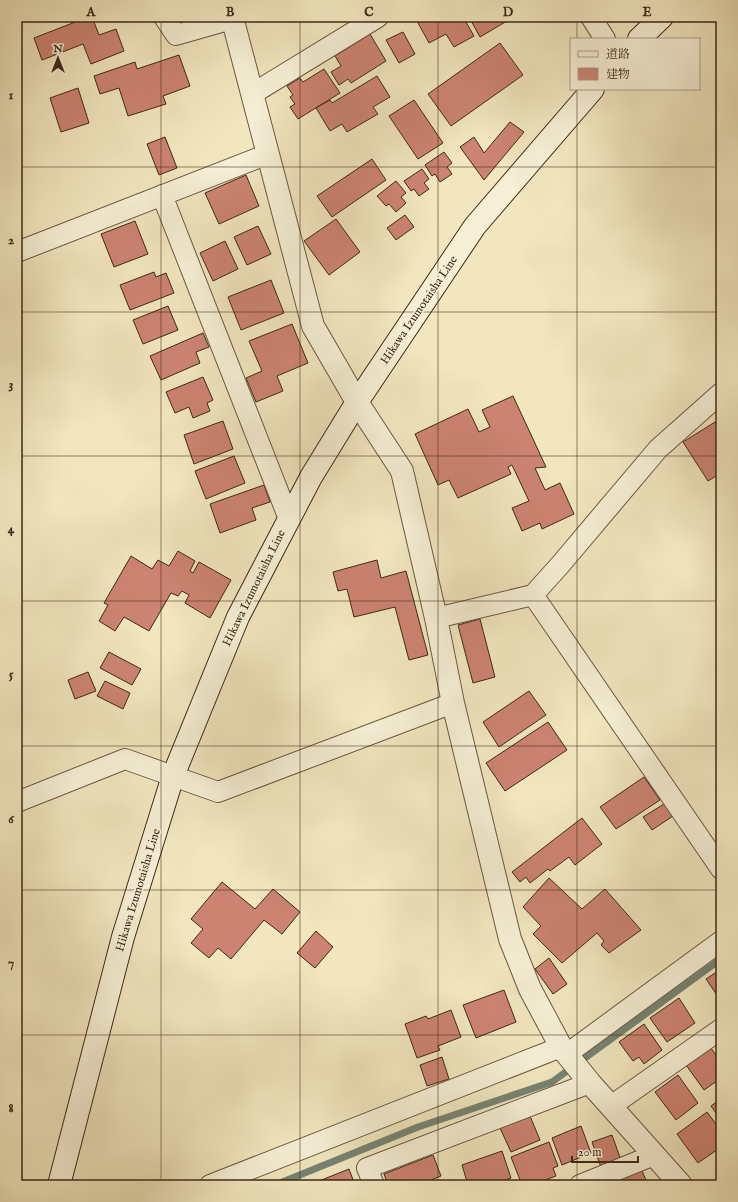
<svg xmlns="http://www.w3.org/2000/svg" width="738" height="1202" font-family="'IM FELL English','Noto Serif JP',serif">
  <rect width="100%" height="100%" fill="#f1e6be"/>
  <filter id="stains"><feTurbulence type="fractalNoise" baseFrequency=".005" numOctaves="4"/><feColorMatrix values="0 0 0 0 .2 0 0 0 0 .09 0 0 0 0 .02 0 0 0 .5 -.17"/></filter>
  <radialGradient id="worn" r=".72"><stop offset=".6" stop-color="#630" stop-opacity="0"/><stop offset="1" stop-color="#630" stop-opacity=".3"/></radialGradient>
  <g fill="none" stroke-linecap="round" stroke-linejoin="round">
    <path stroke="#768473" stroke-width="7" d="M 275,1185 L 418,1127 L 552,1082 L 721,959"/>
  </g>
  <path fill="#cc8372" stroke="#3e2917" d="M 88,17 L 92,17 L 99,35 L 116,29 L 124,51 L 91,64 L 83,44 L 42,60 L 34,38 Z
    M 423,17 L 463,17 L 474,36 L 454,47 L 446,34 L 429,43 L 417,21 Z
    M 469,17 L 505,17 L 507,21 L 480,37 Z
    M 403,32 L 415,54 L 399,63 L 386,40 Z
    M 370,34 L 386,61 L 351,83 L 348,79 L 339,85 L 331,72 L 341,66 L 335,56 Z
    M 500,43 L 523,75 L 451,126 L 428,94 Z
    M 179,55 L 190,86 L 163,96 L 166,104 L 128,116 L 119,88 L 100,94 L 94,76 L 135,62 L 137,69 Z
    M 324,69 L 340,93 L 298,119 L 290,107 L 295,104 L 290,97 L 293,95 L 287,86 L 300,78 L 303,82 Z
    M 377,76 L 390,97 L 373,107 L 378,114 L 347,132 L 342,124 L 330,131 L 316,108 L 330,100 L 332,103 Z
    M 78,88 L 89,123 L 61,132 L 50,98 Z
    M 414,100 L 443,143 L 418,159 L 389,116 Z
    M 510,122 L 524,132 L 484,180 L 460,147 L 474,137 L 484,153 Z
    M 165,137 L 177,168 L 159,175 L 147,144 Z
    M 444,152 L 452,163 L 447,167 L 452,174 L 440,182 L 435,174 L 432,176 L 425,165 Z
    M 372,159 L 386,180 L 332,217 L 317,196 Z
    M 422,169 L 429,179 L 424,183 L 429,189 L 419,196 L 414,189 L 411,191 L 404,181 Z
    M 246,175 L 259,206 L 219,224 L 205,193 Z
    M 396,181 L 406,193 L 401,197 L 406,203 L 396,212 L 389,204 L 386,206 L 377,196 Z
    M 405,215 L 414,227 L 396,240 L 387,228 Z
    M 336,219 L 360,252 L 329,275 L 304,241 Z
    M 135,221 L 148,254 L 114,267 L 101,234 Z
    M 258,226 L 271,254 L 247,265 L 234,237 Z
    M 225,241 L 238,269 L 213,281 L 200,253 Z
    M 154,272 L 156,277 L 166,273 L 174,293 L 130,310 L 120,285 Z
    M 271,280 L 284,313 L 241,330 L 228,297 Z
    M 168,306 L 178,330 L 143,344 L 133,320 Z
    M 292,324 L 308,363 L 277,376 L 283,391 L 256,402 L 246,378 L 262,371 L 249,341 Z
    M 203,333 L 209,347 L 196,352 L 200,363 L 161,380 L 150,356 Z
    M 203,377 L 213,400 L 207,403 L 210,411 L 193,418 L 189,407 L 175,413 L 166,392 Z
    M 513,396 L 546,467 L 535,468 L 545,490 L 560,483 L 574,514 L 542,529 L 540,523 L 522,531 L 512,508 L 529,501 L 512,465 L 508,467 L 511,474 L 458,498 L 449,480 L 438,485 L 415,434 L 468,409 L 479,432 L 490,427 L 482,410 Z
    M 223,421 L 233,449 L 194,464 L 184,435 Z
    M 715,422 L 721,431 L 721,473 L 708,481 L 683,442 Z
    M 234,456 L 245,483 L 206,499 L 195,471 Z
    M 264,485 L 270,502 L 252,508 L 256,520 L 220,533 L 210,504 Z
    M 178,551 L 195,561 L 190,571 L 193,573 L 199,562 L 231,580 L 210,618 L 185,603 L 189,595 L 182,591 L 178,596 L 171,593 L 149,631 L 124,617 L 115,631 L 99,621 L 108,605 L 104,603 L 131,556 L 152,569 L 158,560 L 169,566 Z
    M 377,560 L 381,578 L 406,571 L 428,655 L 409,660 L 395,607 L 354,617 L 347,589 L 338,591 L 333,572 Z
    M 480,619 L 495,677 L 473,683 L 458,625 Z
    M 109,652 L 141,669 L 132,685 L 100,668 Z
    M 88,672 L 96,691 L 75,699 L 68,680 Z
    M 105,681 L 130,693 L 123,709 L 97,696 Z
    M 529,691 L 546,715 L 499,747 L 483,722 Z
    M 548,722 L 567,750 L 505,791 L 486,763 Z
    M 644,777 L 660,800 L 616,829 L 600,807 Z
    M 664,804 L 673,816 L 652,830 L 643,817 Z
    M 582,818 L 602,844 L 575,865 L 569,857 L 550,871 L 548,869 L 530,883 L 526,877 L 520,882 L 512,872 Z
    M 549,878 L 582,909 L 605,889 L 641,930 L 609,953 L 601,945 L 604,941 L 597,933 L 562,963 L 533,934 L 541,926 L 523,907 Z
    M 222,882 L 255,909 L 273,889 L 300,912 L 282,934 L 264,920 L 231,959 L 218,948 L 209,958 L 191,943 L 203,929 L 191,919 Z
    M 316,931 L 333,947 L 315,968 L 297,953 Z
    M 549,958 L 567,984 L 553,994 L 535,969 Z
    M 721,969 L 721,1001 L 706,979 Z
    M 504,990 L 516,1022 L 476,1038 L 463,1005 Z
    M 679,998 L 695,1023 L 667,1042 L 650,1018 Z
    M 451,1010 L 461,1037 L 438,1046 L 440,1050 L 417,1058 L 405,1024 L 426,1016 L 428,1019 Z
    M 644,1024 L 662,1050 L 644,1064 L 639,1057 L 633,1061 L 619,1042 Z
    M 711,1048 L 721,1063 L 721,1078 L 704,1090 L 686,1065 Z
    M 442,1057 L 449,1079 L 427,1086 L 420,1065 Z
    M 678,1075 L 698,1103 L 676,1120 L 655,1092 Z
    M 721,1099 L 721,1120 L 711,1106 Z
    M 707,1112 L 721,1131 L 721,1147 L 698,1163 L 677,1134 Z
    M 530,1116 L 540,1140 L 511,1152 L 500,1128 Z
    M 581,1126 L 591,1153 L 562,1165 L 552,1138 Z
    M 612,1135 L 622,1163 L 602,1170 L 592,1142 Z
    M 549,1142 L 558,1166 L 553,1168 L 556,1176 L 531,1185 L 522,1185 L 511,1157 Z
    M 502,1151 L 511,1178 L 490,1185 L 468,1185 L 462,1165 Z
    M 433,1155 L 441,1176 L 418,1185 L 388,1185 L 384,1174 Z
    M 640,1166 L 648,1185 L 605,1185 Z
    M 349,1169 L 355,1185 L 309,1185 Z"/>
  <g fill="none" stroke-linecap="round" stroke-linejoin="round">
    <defs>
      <path id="minor" d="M 164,17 L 176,35 L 232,19
        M 591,17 L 605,39
        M 252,94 L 378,17
        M 162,195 L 289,519
        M 17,252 L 268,154
        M 533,595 L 721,869
        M 436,618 L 533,595 L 560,565 L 658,449 L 721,393
        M 17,802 L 125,759 L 218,792 L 453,703
        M 567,1054 L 721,941
        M 611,1106 L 721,1029
        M 210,1185 L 561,1047
        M 374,1185 L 367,1168 L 590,1083
        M 580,1185 L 654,1155"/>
      <path id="tertiary" d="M 232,17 L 313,326 L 357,402 L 402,471 L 436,618 L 453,703 L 510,939 L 530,989 L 561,1047 L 590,1083 L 681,1185"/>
      <path id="secondary" d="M 639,39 L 662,17
        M 59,1185 L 123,937 L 173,776 L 238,617 L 311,477 L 357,402 L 475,226 L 593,89"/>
    </defs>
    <use href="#minor" stroke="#6b5841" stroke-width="22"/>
    <use href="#tertiary" stroke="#6b5841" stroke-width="24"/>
    <use href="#secondary" stroke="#3e2917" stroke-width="24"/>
    <use href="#minor" stroke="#f6efd5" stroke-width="20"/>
    <use href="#tertiary" stroke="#f6efd5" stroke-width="22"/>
    <use href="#secondary" stroke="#f6efd5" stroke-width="22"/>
  </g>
  <path fill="none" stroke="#3e2917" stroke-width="1" stroke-opacity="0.55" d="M 161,17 L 161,1185M 300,17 L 300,1185M 438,17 L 438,1185M 577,17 L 577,39M 577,89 L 577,1185M 17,167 L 721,167M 17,312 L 721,312M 17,456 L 721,456M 17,601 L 721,601M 17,746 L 721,746M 17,890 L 721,890M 17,1035 L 721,1035"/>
  <g text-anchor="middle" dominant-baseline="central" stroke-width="3.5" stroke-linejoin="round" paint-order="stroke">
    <g font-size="12" fill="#3e2917" stroke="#f6efd5">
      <text transform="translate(419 310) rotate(-56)">Hikawa Izumotaisha Line</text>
      <text transform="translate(254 588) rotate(-64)">Hikawa Izumotaisha Line</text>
      <text transform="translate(138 890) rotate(-73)">Hikawa Izumotaisha Line</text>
    </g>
  </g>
  <rect width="738" height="1202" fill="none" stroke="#f1e6be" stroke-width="44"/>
  <rect x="570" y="38" width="130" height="52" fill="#f6efd5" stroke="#aca089"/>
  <rect x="578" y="51" width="20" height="6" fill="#f6efd5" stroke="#aca089"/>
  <text x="606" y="58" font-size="12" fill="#3e2917">道路</text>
  <rect x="578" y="68" width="20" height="12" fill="#cc8372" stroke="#aca089"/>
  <text x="606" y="78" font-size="12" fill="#3e2917">建物</text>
  <g transform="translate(58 58)" stroke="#f6efd5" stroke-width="3" paint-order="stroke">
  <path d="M0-3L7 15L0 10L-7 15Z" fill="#3e2917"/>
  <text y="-6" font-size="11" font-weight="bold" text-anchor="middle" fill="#3e2917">N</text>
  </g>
  <path d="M572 1156v6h66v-6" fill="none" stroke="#3e2917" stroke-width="2"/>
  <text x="578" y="1156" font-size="12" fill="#3e2917" stroke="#f6efd5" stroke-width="3" paint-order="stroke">20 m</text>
  <rect x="22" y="22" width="694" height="1158" fill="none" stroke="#3e2917" stroke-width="1.5"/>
  <g font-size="13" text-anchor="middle" font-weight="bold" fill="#3e2917">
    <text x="91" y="16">A</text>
    <text x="230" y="16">B</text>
    <text x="369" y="16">C</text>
    <text x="508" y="16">D</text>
    <text x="647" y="16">E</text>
    <text x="11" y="99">1</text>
    <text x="11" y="244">2</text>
    <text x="11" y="388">3</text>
    <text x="11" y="533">4</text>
    <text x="11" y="678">5</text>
    <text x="11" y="823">6</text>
    <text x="11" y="967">7</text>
    <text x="11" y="1112">8</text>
  </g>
  <rect width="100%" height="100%" filter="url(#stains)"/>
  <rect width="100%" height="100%" fill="url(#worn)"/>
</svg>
